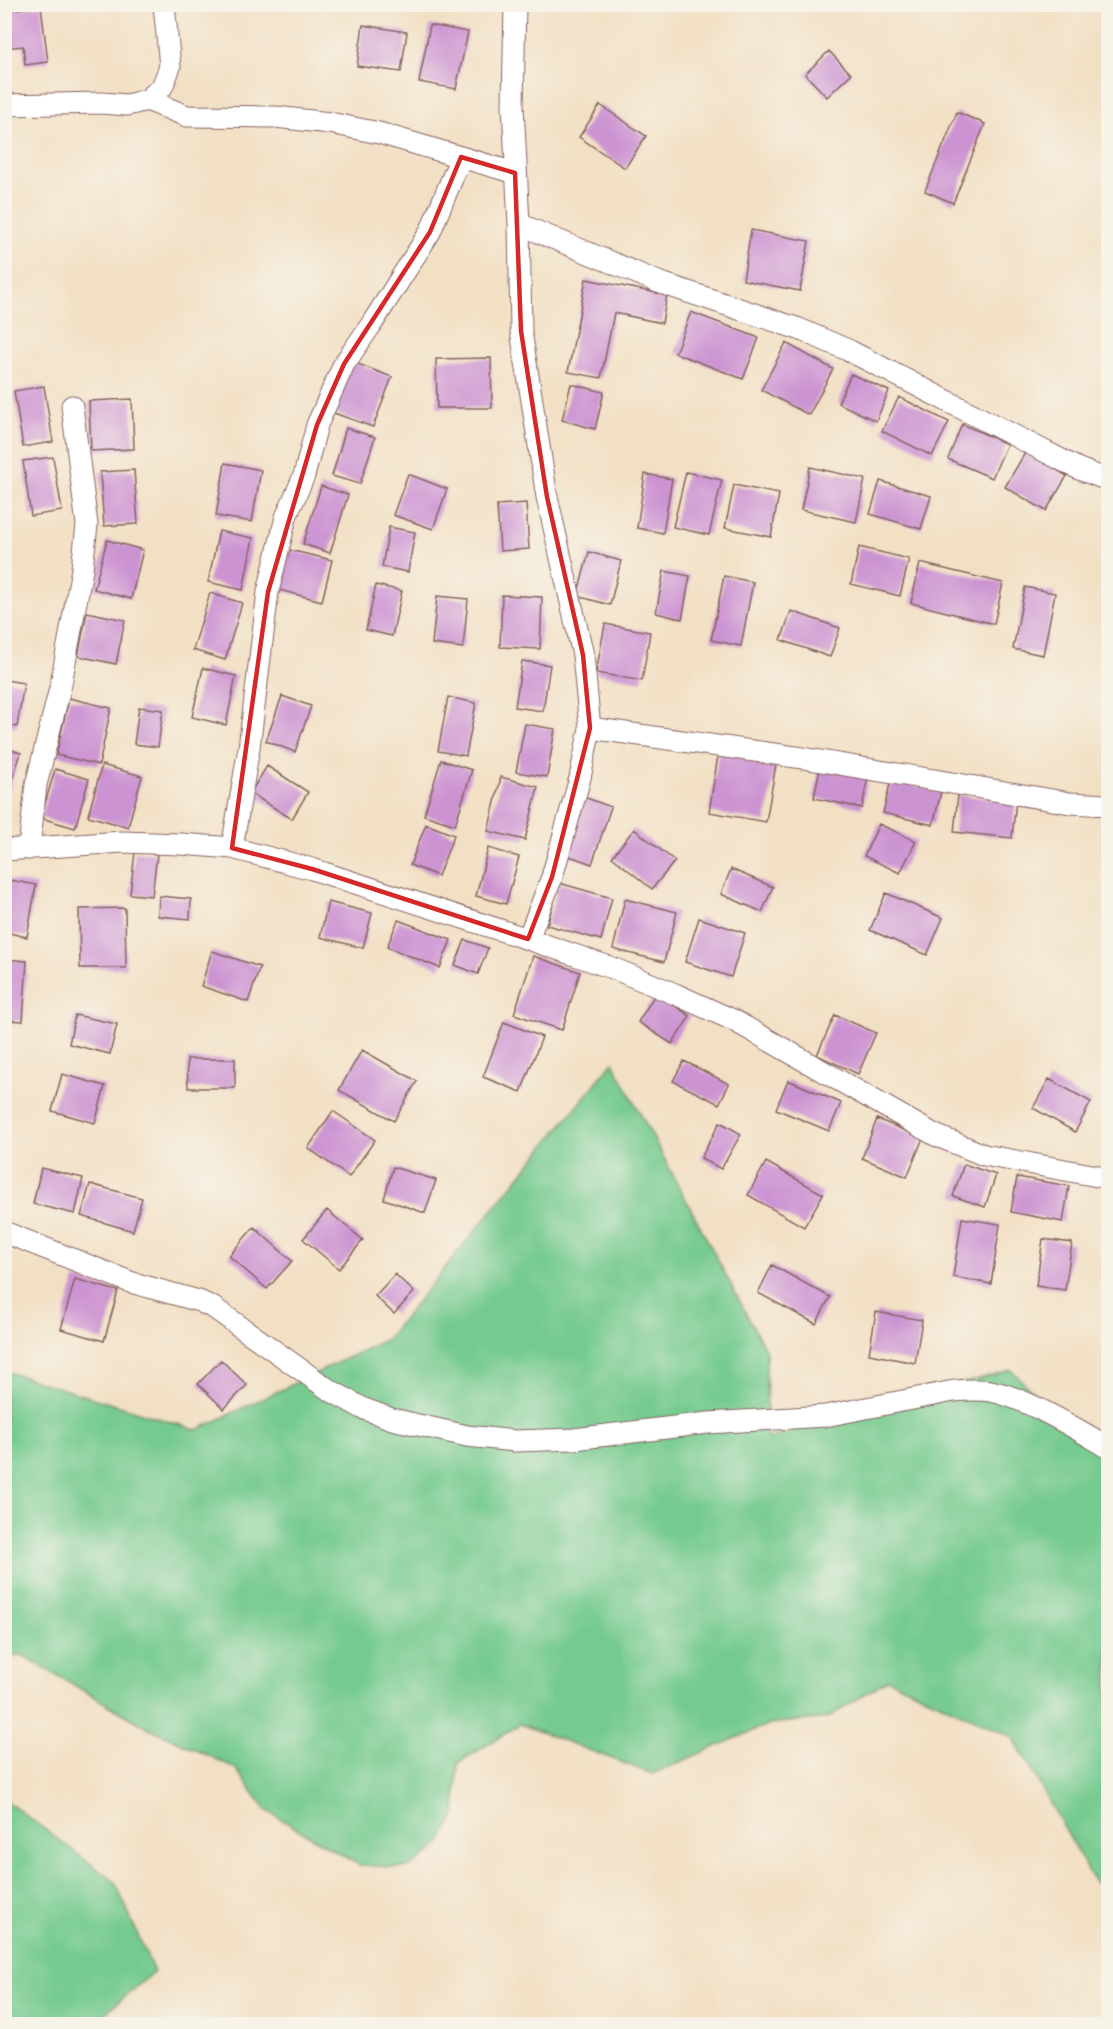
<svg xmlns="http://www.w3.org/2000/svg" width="1113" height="2029" font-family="Delius,sans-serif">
  <rect width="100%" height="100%" fill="#f7f3e8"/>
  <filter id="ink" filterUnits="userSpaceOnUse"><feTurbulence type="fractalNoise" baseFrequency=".0167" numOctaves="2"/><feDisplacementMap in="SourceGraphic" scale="12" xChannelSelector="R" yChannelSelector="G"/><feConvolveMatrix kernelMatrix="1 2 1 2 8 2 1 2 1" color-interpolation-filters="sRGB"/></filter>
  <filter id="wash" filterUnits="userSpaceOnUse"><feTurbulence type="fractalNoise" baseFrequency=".008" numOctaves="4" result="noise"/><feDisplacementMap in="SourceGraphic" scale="24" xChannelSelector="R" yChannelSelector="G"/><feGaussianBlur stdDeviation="1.35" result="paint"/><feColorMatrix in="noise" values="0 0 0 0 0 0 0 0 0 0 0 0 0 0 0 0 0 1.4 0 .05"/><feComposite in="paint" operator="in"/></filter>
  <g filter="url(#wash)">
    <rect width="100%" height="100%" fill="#f2e0c5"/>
    <path fill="#74ca8f" stroke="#5f745d" stroke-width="1.5" d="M 613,1062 L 766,1351 L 767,1439 L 805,1427 L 1011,1370 L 1108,1465 L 1108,1888 L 1095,1883 L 1013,1737 L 888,1679 L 828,1718 L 769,1724 L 652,1774 L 520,1724 L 458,1763 L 455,1815 L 440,1845 L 409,1868 L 359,1865 L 267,1811 L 235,1768 L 143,1725 L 22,1655 L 5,1658 L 5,1371 L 197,1430 L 387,1339 Z
      M 4,1799 L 115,1882 L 154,1972 L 92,2024 L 5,2024 Z"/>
    <g id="blocks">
      <path fill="#cc93d2" d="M 4,4 L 9,4 L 9,10 L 41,6 L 48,62 L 25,65 L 23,46 L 4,48 Z
        M 363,25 L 407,32 L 401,72 L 357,66 Z
        M 430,25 L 468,32 L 456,89 L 419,82 Z
        M 829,51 L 851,74 L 827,97 L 805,74 Z
        M 600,105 L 646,136 L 625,168 L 579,137 Z
        M 957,112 L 985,124 L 953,203 L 925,191 Z
        M 751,230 L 809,241 L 800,291 L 743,280 Z
        M 586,279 L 667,295 L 662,323 L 614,313 L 601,378 L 568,372 Z
        M 691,312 L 759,338 L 743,379 L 675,353 Z
        M 786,343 L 833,369 L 809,415 L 761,390 Z
        M 491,358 L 492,408 L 437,408 L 436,359 Z
        M 350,361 L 392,377 L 373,427 L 331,412 Z
        M 851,374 L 889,391 L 876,421 L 838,403 Z
        M 571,384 L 604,392 L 595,429 L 562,420 Z
        M 44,386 L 53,442 L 23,447 L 14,391 Z
        M 899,397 L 949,422 L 932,456 L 882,431 Z
        M 132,399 L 134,449 L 91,451 L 89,401 Z
        M 962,424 L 1007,444 L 992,478 L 948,459 Z
        M 346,428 L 375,437 L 360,484 L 332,476 Z
        M 1026,451 L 1067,476 L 1046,511 L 1005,487 Z
        M 53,457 L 62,511 L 31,516 L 23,461 Z
        M 225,463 L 261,470 L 252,522 L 216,516 Z
        M 810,467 L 865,479 L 856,522 L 801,510 Z
        M 134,470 L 138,524 L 104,526 L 100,472 Z
        M 686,472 L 722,480 L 709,535 L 673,527 Z
        M 408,474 L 447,489 L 433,529 L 393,515 Z
        M 645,474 L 672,479 L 663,533 L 637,528 Z
        M 880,481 L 931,496 L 921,529 L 870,514 Z
        M 734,485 L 779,494 L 771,537 L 725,528 Z
        M 321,486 L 348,495 L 330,553 L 303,544 Z
        M 526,503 L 529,549 L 500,551 L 497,505 Z
        M 389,527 L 415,532 L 408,572 L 382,567 Z
        M 219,531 L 253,538 L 243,590 L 208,582 Z
        M 107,540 L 143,550 L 131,599 L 94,589 Z
        M 859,547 L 909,559 L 900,596 L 851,584 Z
        M 285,549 L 332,560 L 322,601 L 275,589 Z
        M 589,552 L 621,561 L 610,605 L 577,596 Z
        M 920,563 L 1003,583 L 994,624 L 911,603 Z
        M 664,571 L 690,576 L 682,619 L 656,613 Z
        M 724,576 L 753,582 L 741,646 L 711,640 Z
        M 376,585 L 402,591 L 392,636 L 366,630 Z
        M 1025,587 L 1055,593 L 1043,655 L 1013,649 Z
        M 210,593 L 242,603 L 225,660 L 193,650 Z
        M 502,595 L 542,597 L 540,649 L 500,647 Z
        M 437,596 L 468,599 L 463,648 L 432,644 Z
        M 791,611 L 840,628 L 830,657 L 781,640 Z
        M 87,612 L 125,620 L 116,664 L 78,656 Z
        M 605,624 L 650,632 L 642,681 L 596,673 Z
        M 522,661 L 550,665 L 543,711 L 515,707 Z
        M 203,668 L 236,676 L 226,725 L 192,717 Z
        M 5,680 L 24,683 L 17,727 L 5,725 Z
        M 282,696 L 311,706 L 295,752 L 266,741 Z
        M 448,697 L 476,703 L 466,756 L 438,751 Z
        M 69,698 L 111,708 L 99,765 L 56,755 Z
        M 139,707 L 163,710 L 158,747 L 134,744 Z
        M 525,724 L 555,729 L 547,777 L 516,772 Z
        M 4,747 L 21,753 L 5,802 L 4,802 Z
        M 719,749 L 777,759 L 766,822 L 709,812 Z
        M 441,760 L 472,770 L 455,825 L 424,815 Z
        M 102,765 L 142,776 L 128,827 L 88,816 Z
        M 267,766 L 308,792 L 292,819 L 250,793 Z
        M 820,767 L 868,777 L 862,808 L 814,798 Z
        M 55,769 L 89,779 L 75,828 L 41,818 Z
        M 501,777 L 538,787 L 525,840 L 488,831 Z
        M 891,780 L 941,792 L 933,825 L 883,813 Z
        M 958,795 L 1016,801 L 1012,838 L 954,832 Z
        M 584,797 L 611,807 L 592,864 L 564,854 Z
        M 426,824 L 454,835 L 438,876 L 410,865 Z
        M 879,824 L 916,841 L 900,873 L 864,856 Z
        M 634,829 L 675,861 L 652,889 L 612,857 Z
        M 488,848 L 519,857 L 506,904 L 476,896 Z
        M 135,852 L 157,854 L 152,896 L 130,894 Z
        M 731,869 L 773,887 L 762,912 L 721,894 Z
        M 4,879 L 36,885 L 27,937 L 4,932 Z
        M 559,883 L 612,898 L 601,940 L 547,925 Z
        M 886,893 L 943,918 L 927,955 L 870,930 Z
        M 159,896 L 191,899 L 190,919 L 158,916 Z
        M 625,899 L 677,912 L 664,962 L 613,949 Z
        M 328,902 L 372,913 L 363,948 L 320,937 Z
        M 125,908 L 126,968 L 80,968 L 79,909 Z
        M 699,918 L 745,933 L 731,977 L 685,962 Z
        M 398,920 L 451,940 L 440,968 L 387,947 Z
        M 465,940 L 488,948 L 478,974 L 455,965 Z
        M 212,951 L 260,967 L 248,1002 L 201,986 Z
        M 533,956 L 580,972 L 562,1030 L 514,1014 Z
        M 4,959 L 27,961 L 23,1021 L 4,1020 Z
        M 656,993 L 690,1016 L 672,1044 L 638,1022 Z
        M 75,1015 L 117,1024 L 110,1054 L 69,1044 Z
        M 835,1015 L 876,1033 L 858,1074 L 817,1055 Z
        M 504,1022 L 542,1037 L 521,1092 L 483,1077 Z
        M 362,1050 L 417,1081 L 394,1121 L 339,1090 Z
        M 187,1059 L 235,1059 L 235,1088 L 188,1088 Z
        M 684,1061 L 729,1084 L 719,1104 L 673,1081 Z
        M 62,1074 L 105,1086 L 95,1123 L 52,1111 Z
        M 1049,1079 L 1091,1102 L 1075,1132 L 1033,1108 Z
        M 788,1080 L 841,1103 L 829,1131 L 776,1109 Z
        M 333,1111 L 375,1140 L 349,1177 L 308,1148 Z
        M 877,1119 L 923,1138 L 907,1177 L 862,1158 Z
        M 720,1122 L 741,1134 L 721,1169 L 701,1158 Z
        M 766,1162 L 823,1194 L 804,1227 L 748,1195 Z
        M 964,1164 L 996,1175 L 985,1207 L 953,1196 Z
        M 393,1167 L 436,1180 L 425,1213 L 384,1199 Z
        M 41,1168 L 83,1178 L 75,1214 L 33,1204 Z
        M 1017,1177 L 1069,1186 L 1063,1222 L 1011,1212 Z
        M 90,1184 L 142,1198 L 133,1231 L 81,1216 Z
        M 327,1210 L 363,1240 L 339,1269 L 303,1239 Z
        M 962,1218 L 1000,1224 L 991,1284 L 953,1277 Z
        M 254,1227 L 292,1261 L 267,1289 L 229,1256 Z
        M 1043,1239 L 1072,1243 L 1065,1290 L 1036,1286 Z
        M 772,1265 L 830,1297 L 816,1324 L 758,1293 Z
        M 395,1274 L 414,1292 L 394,1314 L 375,1296 Z
        M 75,1279 L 118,1291 L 104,1341 L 61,1329 Z
        M 876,1312 L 922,1320 L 915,1363 L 869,1354 Z
        M 221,1360 L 247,1385 L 224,1409 L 198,1384 Z"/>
    </g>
  </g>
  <g filter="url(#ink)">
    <use href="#blocks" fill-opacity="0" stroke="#856361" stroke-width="1.5"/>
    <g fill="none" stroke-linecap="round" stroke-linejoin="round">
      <defs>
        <path id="street" d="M 515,4 L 513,105 L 519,224 L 521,331 L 547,497 L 583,655 L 590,728 L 580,778 L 552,877 L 528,939
          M 147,100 L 187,116 L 275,117 L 330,123 L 379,133 L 515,173
          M 4,105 L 102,103 L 127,105 L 147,100 L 162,87 L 170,67 L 164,4
          M 519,224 L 658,282 L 799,329 L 850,351 L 1079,469 L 1108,480
          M 590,728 L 803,758 L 1070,803 L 1108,805
          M 232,848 L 249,748 L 268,592 L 286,517 L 304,476 L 317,425 L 344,364 L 371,325 L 430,232 L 461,157
          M 29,849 L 36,785 L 61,684 L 82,569 L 87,525 L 72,406
          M 4,850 L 122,842 L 181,844 L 232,848 L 312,869 L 528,939 L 615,969 L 675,994 L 733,1020 L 935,1135 L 984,1155 L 1108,1178
          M 4,1232 L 130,1282 L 199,1301 L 214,1308 L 328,1389 L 362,1408 L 392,1419 L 467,1436 L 515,1441 L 574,1439 L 708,1423 L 825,1416 L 954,1391 C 966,1390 979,1389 991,1391 C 1026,1398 1076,1429 1108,1447"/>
      </defs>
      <use href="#street" stroke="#856361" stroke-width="23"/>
      <use href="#street" stroke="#fff" stroke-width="21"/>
    </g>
  </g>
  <path fill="none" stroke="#d62828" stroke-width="4.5" stroke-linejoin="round" d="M 461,157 L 515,173 L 521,331 L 547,497 L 583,655 L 590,728 L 552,877 L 528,939 L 312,869 L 232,848 L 268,592 L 317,425 L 344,364 L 430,232 Z"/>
  <rect width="1113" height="2029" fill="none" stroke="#f7f3e8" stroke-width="24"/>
</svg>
